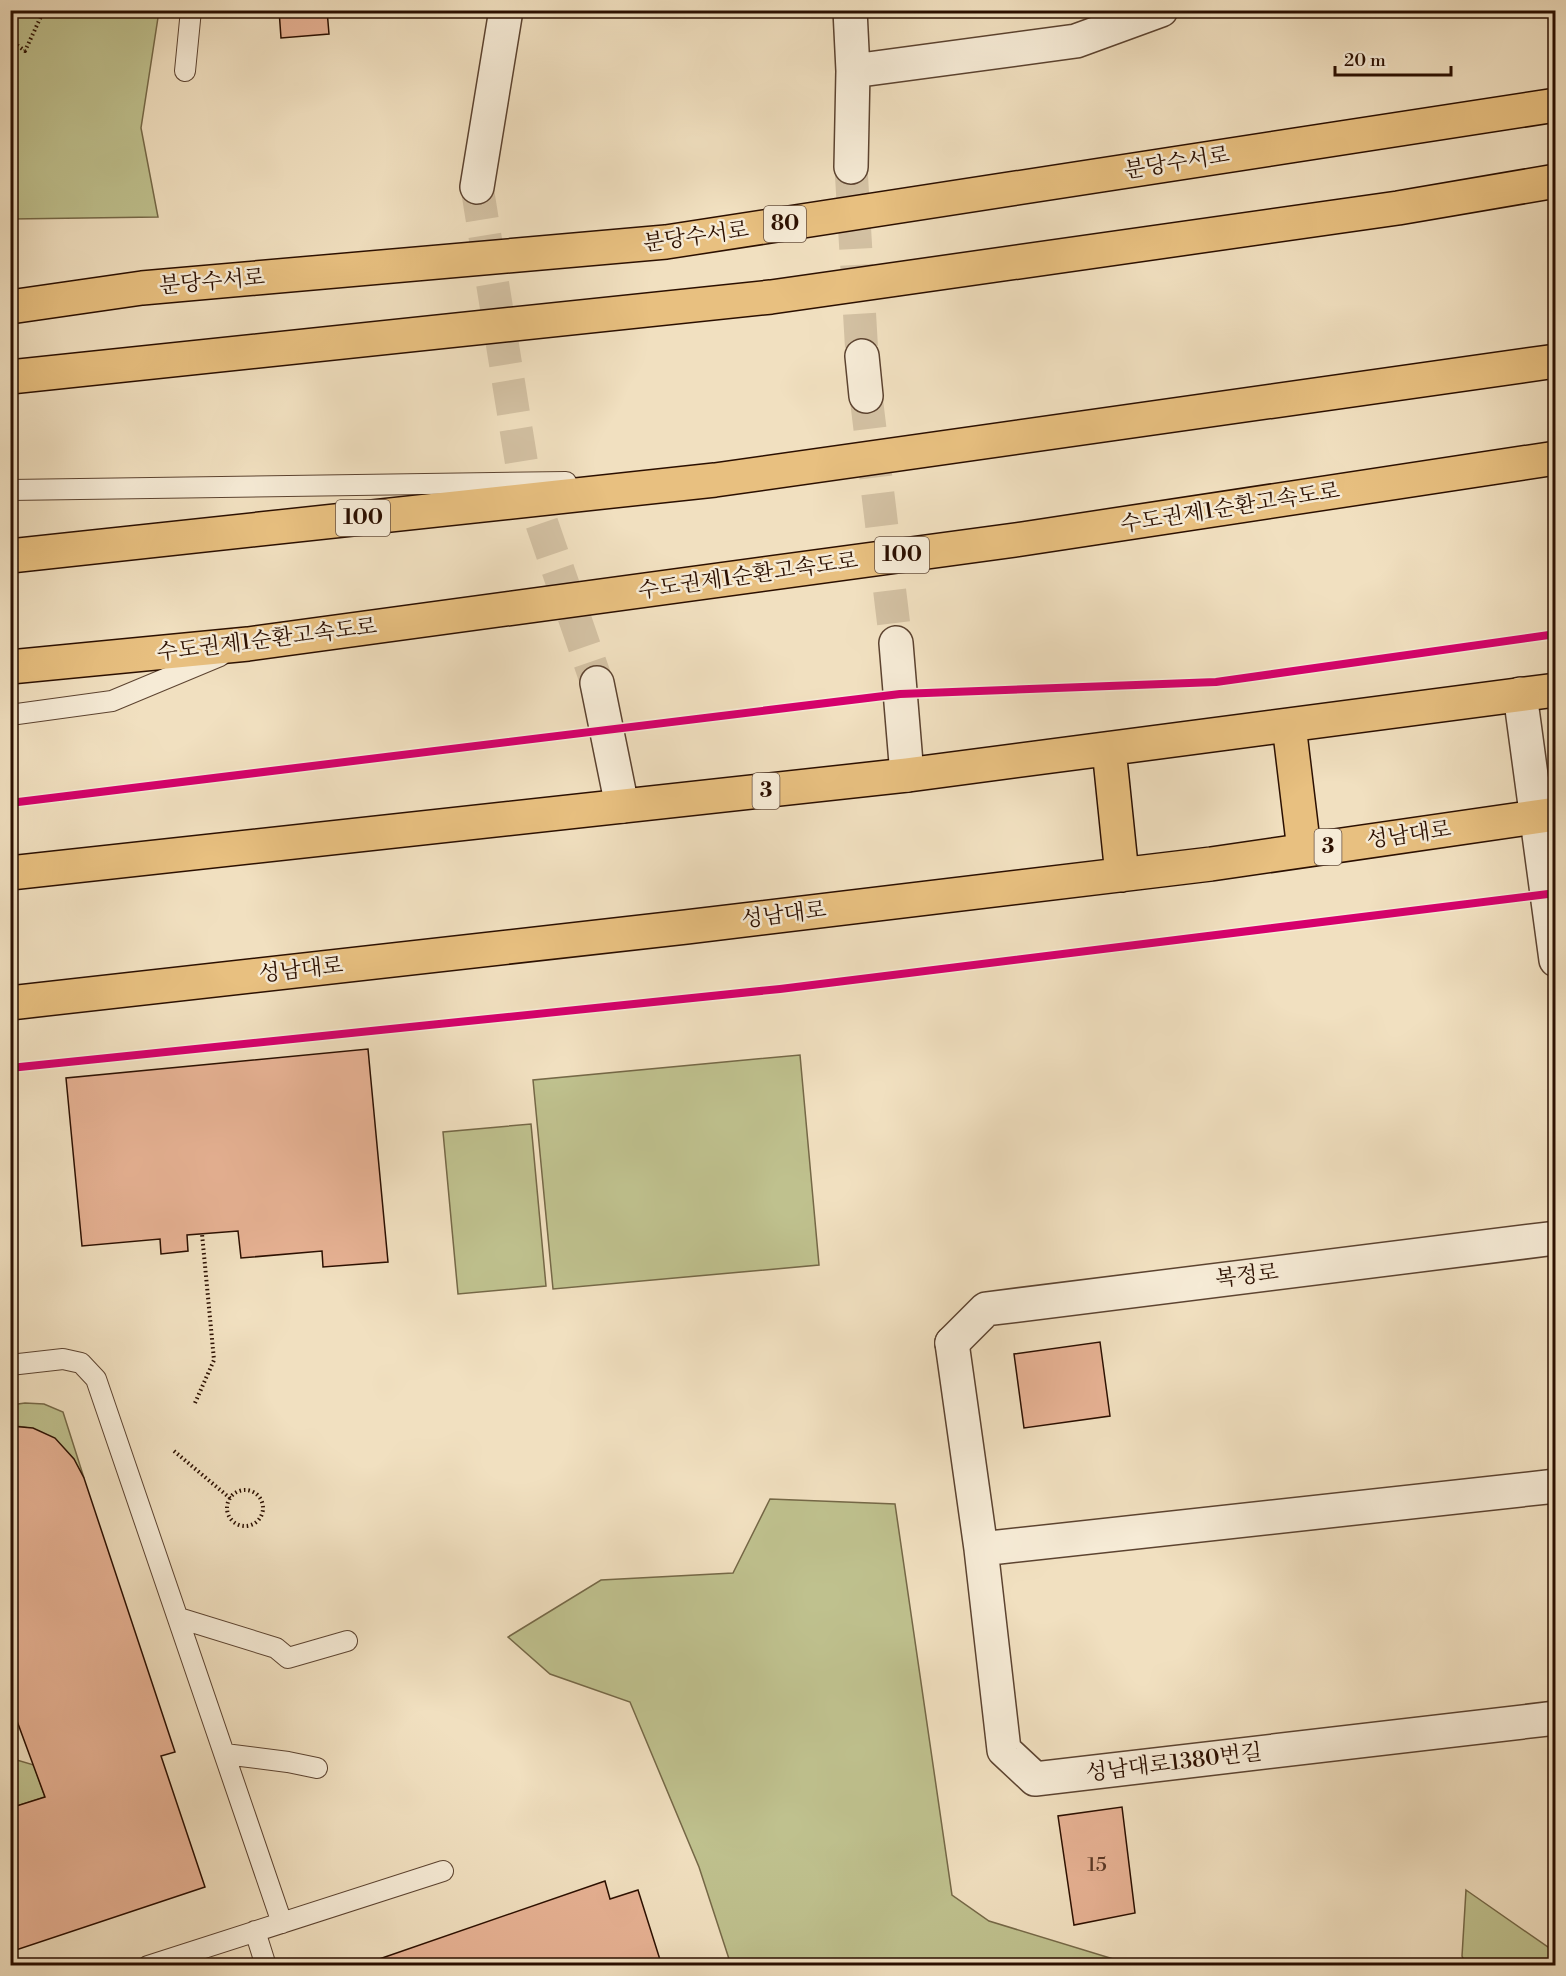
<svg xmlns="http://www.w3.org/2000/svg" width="1566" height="1976" font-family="'Libre Bodoni','Noto Serif KR',serif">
  <rect width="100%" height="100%" fill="#f1e0c0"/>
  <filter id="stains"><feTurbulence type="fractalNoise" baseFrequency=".00333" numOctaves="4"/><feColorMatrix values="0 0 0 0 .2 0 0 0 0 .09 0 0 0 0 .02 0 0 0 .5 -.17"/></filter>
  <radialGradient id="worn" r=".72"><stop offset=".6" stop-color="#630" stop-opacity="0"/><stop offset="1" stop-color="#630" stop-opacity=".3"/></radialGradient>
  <path fill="#bfc18e" stroke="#756847" stroke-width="1.5" d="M 10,11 L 159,11 L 141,128 L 158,217 L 11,219 Z
    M 800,1055 L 819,1265 L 553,1289 L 533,1080 Z
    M 531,1124 L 546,1286 L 458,1294 L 443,1132 Z
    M 25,1403 L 44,1404 L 63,1412 L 84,1478 C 68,1448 47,1426 11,1426 L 11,1405 Z
    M 770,1499 L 895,1504 L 952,1895 L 989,1921 L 1133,1965 L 731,1965 L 699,1867 L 630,1702 L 550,1674 L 508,1637 L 601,1580 L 733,1573 Z
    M 10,1758 L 34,1765 L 45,1797 L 11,1808 Z
    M 1466,1890 L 1555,1952 L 1555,1965 L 1466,1965 L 1462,1956 Z"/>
  <path fill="#e7b294" stroke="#2b0f00" stroke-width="1.5" d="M 279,10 L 327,10 L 329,34 L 281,38 Z
    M 368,1049 L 388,1262 L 323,1267 L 322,1251 L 241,1258 L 238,1231 L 187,1235 L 188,1251 L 161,1254 L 160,1239 L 82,1246 L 66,1078 Z
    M 1100,1342 L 1110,1416 L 1024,1428 L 1014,1354 Z
    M 10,1426 L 33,1428 L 55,1438 L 74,1459 L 84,1478 L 175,1752 L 161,1756 L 205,1887 L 10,1952 L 10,1808 L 45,1797 L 10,1702 Z
    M 1122,1807 L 1135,1913 L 1074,1925 L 1058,1816 Z
    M 605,1881 L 610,1899 L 638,1890 L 662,1966 L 359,1966 Z"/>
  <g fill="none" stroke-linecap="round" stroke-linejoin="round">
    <path stroke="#d3c1a3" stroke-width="33" stroke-dasharray="33 16" stroke-linecap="butt" d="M 851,167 L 862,356
      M 477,187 L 522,466 L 597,683
      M 866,396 L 896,643"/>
    <defs>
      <path id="service" d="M 185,71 L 191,10
        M 10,490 L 566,482
        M 10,715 L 112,701 L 220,656
        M 10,1365 L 63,1359 L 81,1363 L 96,1379 L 282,1923
        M 179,1618 L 276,1648 L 288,1658 L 347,1641
        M 225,1754 L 288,1762 L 317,1768
        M 255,1931 L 266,1966
        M 148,1966 L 443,1871"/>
      <path id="minor" d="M 850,10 L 853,71 L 851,167
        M 853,71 L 1076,41 L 1161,10
        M 477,187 L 506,10
        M 862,356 L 866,396
        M 896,643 L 907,775
        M 597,683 L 622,806
        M 1520,694 L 1556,960
        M 952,1343 L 981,1549 L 1004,1750 L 1035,1779 L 1556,1718
        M 981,1549 L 1556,1486"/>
      <path id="tertiary" d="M 952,1343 L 986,1309 L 1556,1238"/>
      <path id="primary" d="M 1289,725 L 1304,850
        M 1109,749 L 1122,875
        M 10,873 L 907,775 L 1556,690
        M 10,1003 L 686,927 L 1211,864 L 1556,814"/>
      <path id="trunk" d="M 10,307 L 142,288 L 666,242 L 1556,105
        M 10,377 L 771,297 L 1398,208 L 1556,181"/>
      <path id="motorway" d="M 10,556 L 715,480 L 1556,361
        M 10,667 L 248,644 L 1022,539 L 1556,458"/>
    </defs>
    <use href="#service" stroke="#5c4330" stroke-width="22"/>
    <use href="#minor" stroke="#5c4330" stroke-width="36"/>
    <use href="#tertiary" stroke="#5c4330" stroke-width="36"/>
    <use href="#primary" stroke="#2b0f00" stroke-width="36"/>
    <use href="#trunk" stroke="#2b0f00" stroke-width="36"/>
    <use href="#motorway" stroke="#2b0f00" stroke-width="36"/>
    <path stroke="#2b0f00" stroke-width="4" stroke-dasharray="1.5 3" stroke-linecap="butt" d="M 10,40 L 25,51 L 44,10
      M 195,1403 L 214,1360 L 202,1234
      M 174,1451 L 231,1499
      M227 1508a18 18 0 1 1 36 0a18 18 0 1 1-36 0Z"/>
    <use href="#service" stroke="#f6ebd6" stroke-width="20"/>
    <use href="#minor" stroke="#f6ebd6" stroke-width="33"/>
    <use href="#tertiary" stroke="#f6ebd6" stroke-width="33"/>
    <use href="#primary" stroke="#e8c080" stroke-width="33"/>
    <use href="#trunk" stroke="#e8c080" stroke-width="33"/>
    <use href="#motorway" stroke="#e8c080" stroke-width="33"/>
    <defs>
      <path id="cycleway" d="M 10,803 L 900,694 L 1216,682 L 1556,634
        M 10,1068 L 780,989 L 1556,893"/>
    </defs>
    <use href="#cycleway" stroke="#f6ebd6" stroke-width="11"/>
    <use href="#cycleway" stroke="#d6006c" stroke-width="8"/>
  </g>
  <g text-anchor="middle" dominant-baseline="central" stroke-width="5" stroke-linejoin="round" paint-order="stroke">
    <g font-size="20" fill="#5a3825">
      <text x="1097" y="1865">15</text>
    </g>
    <g fill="#f6ebd6" stroke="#685140" stroke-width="1.5">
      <rect x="764" y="206" width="42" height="36" rx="4.5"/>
      <rect x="336" y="500" width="54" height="36" rx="4.5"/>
      <rect x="875" y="537" width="54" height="36" rx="4.5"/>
      <rect x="752.5" y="773" width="27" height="36" rx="4.5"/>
      <rect x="1314.5" y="829" width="27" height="36" rx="4.5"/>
    </g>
    <g font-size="21" font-weight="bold" fill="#2b0f00">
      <text x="785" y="224">80</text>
      <text x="363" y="518">100</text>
      <text x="902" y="555">100</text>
      <text x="766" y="791">3</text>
      <text x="1328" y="847">3</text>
    </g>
    <g font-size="22" fill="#2b0f00" stroke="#f6ebd6">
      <text transform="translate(1177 163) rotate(-9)">분당수서로</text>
      <text transform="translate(696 237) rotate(-8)">분당수서로</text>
      <text transform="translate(212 282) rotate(-5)">분당수서로</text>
      <text transform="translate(1230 508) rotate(-9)">수도권제1순환고속도로</text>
      <text transform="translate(748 576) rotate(-8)">수도권제1순환고속도로</text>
      <text transform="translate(267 640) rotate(-7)">수도권제1순환고속도로</text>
      <text transform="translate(1409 835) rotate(-8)">성남대로</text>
      <text transform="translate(784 915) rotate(-7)">성남대로</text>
      <text transform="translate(301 970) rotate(-6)">성남대로</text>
      <text transform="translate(1247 1276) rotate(-7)">복정로</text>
      <text transform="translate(1174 1763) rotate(-7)">성남대로1380번길</text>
    </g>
  </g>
  <rect width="1566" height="1976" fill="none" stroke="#f1e0c0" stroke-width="36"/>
  <rect x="12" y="12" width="1542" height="1952" fill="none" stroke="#2b0f00" stroke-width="3"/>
  <rect x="18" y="18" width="1530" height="1940" fill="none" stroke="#2b0f00" stroke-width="1.5"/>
  <path d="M1335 66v9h116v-9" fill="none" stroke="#2b0f00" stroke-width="3"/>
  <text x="1344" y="66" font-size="18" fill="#2b0f00" stroke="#f6ebd6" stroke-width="4.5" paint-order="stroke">20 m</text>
  <rect width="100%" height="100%" filter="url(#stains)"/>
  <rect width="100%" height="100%" fill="url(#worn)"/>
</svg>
